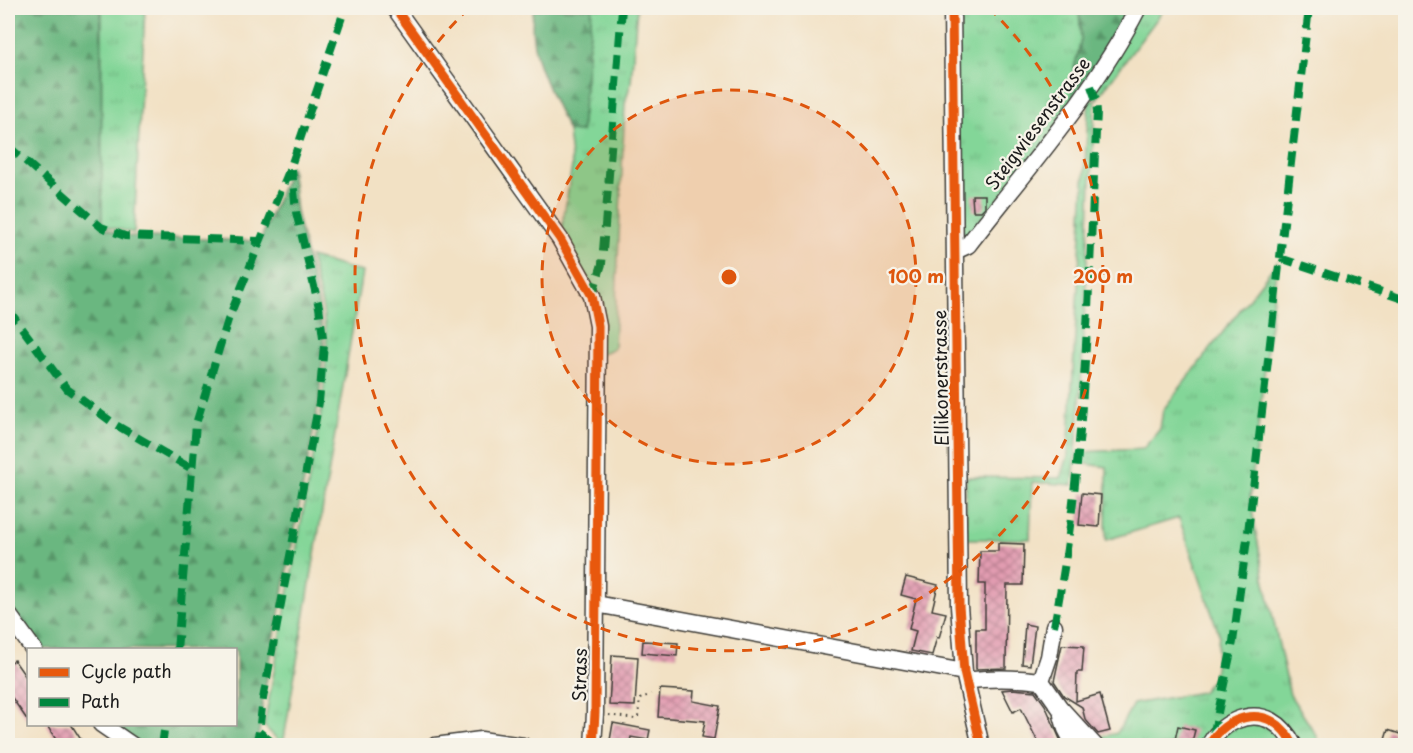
<svg xmlns="http://www.w3.org/2000/svg" width="1413" height="753" font-family="'Playpen Sans',sans-serif">
  <defs>
    <pattern id="grass-tufts" width="24" height="20" patternUnits="userSpaceOnUse" patternTransform="scale(1.5)"><rect width="24" height="20" fill="#83d698"/><path d="M3 7l-1-3M5 7V3M7 7l1-3M15 17l-1-3M17 17v-4M19 17l1-3" fill="none" stroke="#71b782"/></pattern>
    <pattern id="forest-firs" width="22" height="20" patternUnits="userSpaceOnUse" patternTransform="scale(1.5)"><rect width="22" height="20" fill="#6ab780"/><path d="M5 1l3.5 6h-7zM16 11l3.5 6h-7z" fill="#569468"/></pattern>
    <pattern id="building-cross-hatch" width="8" height="8" patternUnits="userSpaceOnUse" patternTransform="scale(1.5)"><rect width="8" height="8" fill="#e29cb1"/><path d="M0 0l8 8M0 8l8-8" fill="none" stroke="#b67e8f"/></pattern>
  </defs>
  <rect width="100%" height="100%" fill="#f7f3e8"/>
  <filter id="ink" filterUnits="userSpaceOnUse"><feTurbulence type="fractalNoise" baseFrequency=".0167" numOctaves="2"/><feDisplacementMap in="SourceGraphic" scale="12" xChannelSelector="R" yChannelSelector="G"/><feConvolveMatrix kernelMatrix="1 2 1 2 8 2 1 2 1" color-interpolation-filters="sRGB"/></filter>
  <filter id="wash" filterUnits="userSpaceOnUse"><feTurbulence type="fractalNoise" baseFrequency=".008" numOctaves="4" result="noise"/><feDisplacementMap in="SourceGraphic" scale="24" xChannelSelector="R" yChannelSelector="G"/><feGaussianBlur stdDeviation="1.35" result="paint"/><feColorMatrix in="noise" values="0 0 0 0 0 0 0 0 0 0 0 0 0 0 0 0 0 1.4 0 .05"/><feComposite in="paint" operator="in"/></filter>
  <g filter="url(#wash)">
    <rect width="100%" height="100%" fill="#f2e1c4"/>
    <path fill="url(#grass-tufts)" stroke="#50795a" stroke-width="1.5" d="M 102,8 L 145,8 L 134,233 L 101,225 Z
      M 592,8 L 637,8 L 631,82 L 625,103 L 614,348 L 598,355 L 598,326 L 560,239 L 572,166 L 568,131 L 581,132 Z
      M 952,8 L 1079,8 L 1081,40 L 1070,86 L 1076,106 L 955,251 Z
      M 1138,8 L 1165,8 L 1096,100 L 1091,86 Z
      M 1089,98 L 1095,102 L 1080,404 L 1073,485 L 1032,482 L 1030,539 L 966,539 L 966,477 L 1061,478 L 1068,456 Z
      M 310,257 L 362,272 L 283,745 L 264,726 L 322,408 L 327,346 L 323,309 Z
      M 1277,262 L 1250,499 L 1265,582 L 1290,695 L 1317,736 L 1320,745 L 1098,746 L 1092,739 L 1117,733 L 1133,704 L 1202,692 L 1214,677 L 1219,634 L 1179,518 L 1106,540 L 1107,467 L 1080,463 L 1081,452 L 1143,449 L 1160,429 L 1163,410 Z"/>
    <path fill="url(#forest-firs)" stroke="#436a4e" stroke-width="1.5" d="M 8,8 L 101,8 L 102,227 L 125,236 L 260,241 L 291,166 L 296,212 L 319,307 L 324,345 L 319,402 L 263,699 L 259,732 L 255,745 L 133,745 L 101,725 L 236,724 L 236,650 L 34,649 L 8,614 Z
      M 534,8 L 592,8 L 581,132 L 568,131 C 551,92 525,51 534,8 Z
      M 1079,8 L 1138,8 L 1076,106 L 1070,86 L 1081,40 Z"/>
    <g id="blocks">
      <path fill="url(#building-cross-hatch)" d="M 972,195 L 985,195 L 985,207 L 981,211 L 973,211 Z
        M 1082,493 L 1101,495 L 1099,527 L 1079,525 Z
        M 998,543 L 1024,544 L 1023,585 L 1007,585 L 1006,668 L 976,669 L 976,629 L 985,629 L 985,584 L 979,584 L 980,551 L 998,551 Z
        M 906,577 L 938,585 L 932,610 L 946,613 L 939,638 L 937,637 L 932,655 L 911,651 L 916,631 L 909,629 L 916,599 L 901,595 Z
        M 1025,624 L 1035,626 L 1030,665 L 1022,664 Z
        M 643,641 L 678,643 L 677,656 L 642,653 Z
        M 1062,645 L 1084,646 L 1082,672 L 1077,672 L 1076,701 L 1100,694 L 1110,731 L 1098,734 L 1085,719 L 1082,707 L 1064,696 L 1054,681 Z
        M 612,655 L 638,657 L 635,706 L 609,705 Z
        M 14,660 L 28,680 L 28,721 L 8,692 L 8,665 Z
        M 660,689 L 694,691 L 693,701 L 720,706 L 714,739 L 702,737 L 705,721 L 658,717 Z
        M 1012,689 L 1035,691 L 1045,705 L 1063,746 L 1040,746 L 1021,708 L 1013,712 L 1002,690 Z
        M 613,723 L 650,730 L 648,740 L 631,737 L 629,746 L 609,746 Z
        M 46,724 L 71,724 L 85,746 L 60,746 Z
        M 1178,726 L 1195,730 L 1191,746 L 1174,744 Z
        M 1388,730 L 1406,736 L 1406,746 L 1383,746 Z"/>
    </g>
  </g>
  <g filter="url(#ink)">
    <use href="#blocks" fill-opacity="0" stroke="#3c3a35" stroke-width="1.5"/>
    <g fill="none" stroke-linecap="round" stroke-linejoin="round">
      <defs>
        <path id="minor" d="M 395,8 L 560,239 L 592,296 L 598,326 L 595,713 L 593,746
          M 952,8 L 959,606 L 964,672 L 981,746
          M 955,251 L 968,245 C 1027,169 1094,94 1138,8
          M 596,604 L 964,672
          M 8,614 L 34,650
          M 966,681 C 991,677 1015,678 1041,681 L 1060,708 L 1095,746
          M 1041,681 L 1049,657 L 1054,626
          M 1062,715 L 1066,729 L 1075,746
          M 101,724 L 133,746
          M 435,746 L 481,740 L 523,746
          M 1209,746 C 1220,723 1249,709 1272,721 C 1283,727 1289,736 1294,746"/>
      </defs>
      <use href="#minor" stroke="#3c3a35" stroke-width="19"/>
      <path stroke="#3c3a35" stroke-width="2" stroke-dasharray="1.5 4.5" stroke-linecap="butt" d="M 609,715 L 635,719 L 638,717 L 640,699 L 651,694"/>
      <use href="#minor" stroke="#fff" stroke-width="16"/>
      <path stroke="#00873e" stroke-width="8" stroke-dasharray="15 8" stroke-linecap="butt" d="M 8,11 L 9,8
        M 8,146 L 101,227 L 125,236 L 260,241
        M 1280,258 L 1406,300
        M 592,296 L 602,264 L 622,8
        M 8,309 L 67,389 L 116,425 L 192,469
        M 1054,626 C 1087,457 1088,283 1097,112 L 1096,100 L 1091,86
        M 177,650 L 196,424 L 228,320 L 291,166 L 345,8
        M 259,732 L 277,746
        M 1213,736 L 1233,642 L 1248,532 L 1309,8
        M 162,746 L 165,724
        M 255,746 L 259,732 L 263,699 L 319,402 L 324,345 L 319,307 L 296,212 L 292,169"/>
      <defs>
        <path id="cycleway" d="M 395,8 L 560,239 L 592,296 L 598,326 L 595,713 L 593,746
          M 952,8 L 959,606 L 964,672 L 981,746
          M 1209,746 C 1220,723 1249,709 1272,721 C 1283,727 1289,736 1294,746"/>
      </defs>
      <use href="#cycleway" stroke="#f7f3e8" stroke-width="13"/>
      <use href="#cycleway" stroke="#e8590c" stroke-width="9"/>
    </g>
  </g>
  <circle cx="729" cy="277" r="187" fill="#de560d" fill-opacity=".12"/>
  <g fill="none" stroke="#de560d" stroke-width="3" stroke-dasharray="10 8">
    <circle cx="729" cy="277" r="187"/>
    <path d="M989 8A374 374 0 1 1 469 8"/>
  </g>
  <g text-anchor="middle" dominant-baseline="central" stroke-width="4.5" stroke-linejoin="round" paint-order="stroke">
    <g font-size="18" fill="#1c1c1c" stroke="#f7f3e8">
      <text transform="translate(1037 123) rotate(-53)">Steigwiesenstrasse</text>
      <text transform="translate(940 378) rotate(-91)">Ellikonerstrasse</text>
      <text transform="translate(579 675) rotate(-89)">Strass</text>
    </g>
  </g>
  <circle cx="729" cy="277" r="9" fill="#de560d" stroke="#f7f3e8" stroke-width="3"/>
  <g font-size="18" text-anchor="middle" font-weight="bold" fill="#de560d" stroke="#f7f3e8" stroke-width="4.5" stroke-linejoin="round" paint-order="stroke">
    <text x="916" y="283">100 m</text>
    <text x="1103" y="283">200 m</text>
  </g>
  <rect width="1413" height="753" fill="none" stroke="#f7f3e8" stroke-width="30"/>
  <rect x="27" y="648" width="210" height="78" fill="#f7f3e8" stroke="#9f9d96" stroke-width="1.5"/>
  <rect x="39" y="668" width="30" height="9" fill="#e8590c" stroke="#9f9d96" stroke-width="1.5"/>
  <text x="81" y="678" font-size="18" fill="#1c1c1c">Cycle path</text>
  <rect x="39" y="698" width="30" height="9" fill="#00873e" stroke="#9f9d96" stroke-width="1.5"/>
  <text x="81" y="708" font-size="18" fill="#1c1c1c">Path</text>
</svg>
